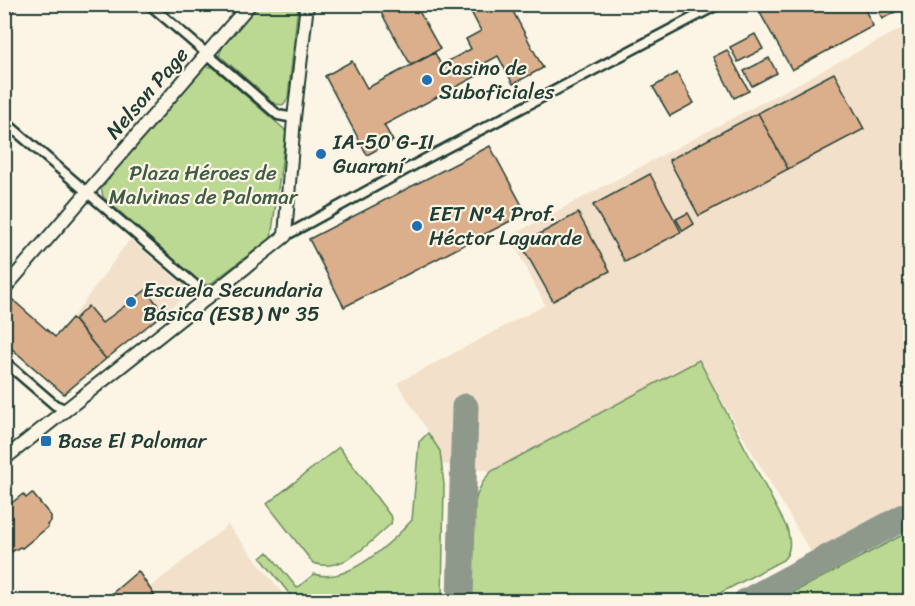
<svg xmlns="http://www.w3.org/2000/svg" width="915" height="606" font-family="Sriracha,sans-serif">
  <rect width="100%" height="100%" fill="#fcf5e5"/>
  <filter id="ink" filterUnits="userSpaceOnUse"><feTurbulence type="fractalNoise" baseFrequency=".0167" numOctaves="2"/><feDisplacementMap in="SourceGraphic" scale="12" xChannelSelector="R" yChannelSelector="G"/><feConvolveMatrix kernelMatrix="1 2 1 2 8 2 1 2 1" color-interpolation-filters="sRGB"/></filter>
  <g filter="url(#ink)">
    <path fill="#f2e0ca" d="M 910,24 L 910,502 L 813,556 L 698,360 L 492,471 L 441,464 L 440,450 L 397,383 L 545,305 L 510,236 Z
      M 130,239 L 191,292 L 106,359 L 72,318 Z
      M 228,525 L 289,601 L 132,602 Z"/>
    <path fill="#bbd992" stroke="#6d8b63" stroke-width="1.5" d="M 257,5 L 298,5 L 288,98 L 283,105 L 275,104 L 219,55 L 223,46 Z
      M 205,66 L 213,67 L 284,129 L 286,133 L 271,238 L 209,285 L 202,284 L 103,197 L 101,187 Z
      M 699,360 L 787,528 C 790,540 792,551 783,560 L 705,601 L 472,601 C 472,563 462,498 492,471 Z
      M 428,433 L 440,451 L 444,485 L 442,601 L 295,601 L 261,558 L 268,552 L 297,588 L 314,574 C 347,585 390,544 412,520 L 419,442 Z
      M 339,447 L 392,518 L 391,524 C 368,543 344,574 313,563 L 267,504 Z
      M 910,531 L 910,601 L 777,601 Z"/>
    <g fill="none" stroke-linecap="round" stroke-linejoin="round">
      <path stroke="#8e998c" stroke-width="27" d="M 460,602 L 465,407
        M 746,602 L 910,514"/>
    </g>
    <path fill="#dbae8c" stroke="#1f3d34" stroke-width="1.5" d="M 376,4 L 415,4 L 440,49 L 411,65 Z
      M 467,4 L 509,4 L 543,68 L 513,84 L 498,56 L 485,63 L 488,70 L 384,125 L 393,141 L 367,155 L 325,76 L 352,61 L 367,88 L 435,53 L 441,65 L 471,49 L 466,39 L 481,31 Z
      M 772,4 L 862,4 L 873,26 L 792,70 L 759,11 Z
      M 876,4 L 910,4 L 882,19 Z
      M 755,34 L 763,49 L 738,62 L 730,47 Z
      M 727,50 L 749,91 L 734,98 L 713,57 Z
      M 769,58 L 777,73 L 752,86 L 744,71 Z
      M 677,73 L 694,103 L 670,116 L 653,87 Z
      M 834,73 L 864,129 L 788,169 L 758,113 Z
      M 758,113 L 788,169 L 699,216 L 669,160 Z
      M 490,146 L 526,213 L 344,307 L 309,239 Z
      M 650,174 L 681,232 L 625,262 L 593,205 Z
      M 578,213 L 610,271 L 553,301 L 521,244 Z
      M 688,213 L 694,224 L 683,231 L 676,219 Z
      M 146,290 L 164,313 L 106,359 L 74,320 L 88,306 L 102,323 Z
      M 13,300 L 55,337 L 72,318 L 106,359 L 64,394 L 4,342 L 4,310 Z
      M 32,493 L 51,516 L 51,521 L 47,525 L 48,527 L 22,548 L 20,547 L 4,556 L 4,509 L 23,494 L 26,498 Z
      M 138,571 L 159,602 L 102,602 Z"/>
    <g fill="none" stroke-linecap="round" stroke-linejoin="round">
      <defs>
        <path id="street" d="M 149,4 L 278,115 L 294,118
          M 4,13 L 11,4
          M 4,121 L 209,297
          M 285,236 L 427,158 L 719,4
          M 4,361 L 55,405 L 67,410"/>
        <path id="secondary" d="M 4,289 L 250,4
          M 4,459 L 285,236 L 294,118 L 307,4"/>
      </defs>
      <use href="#street" stroke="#1f3d34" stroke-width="13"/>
      <use href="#secondary" stroke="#1f3d34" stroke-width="16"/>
      <use href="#street" stroke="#fcf5e5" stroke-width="8"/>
      <use href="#secondary" stroke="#fcf5e5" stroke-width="12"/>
    </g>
  </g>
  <g fill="#1f6fb2" stroke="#fcf5e5" stroke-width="2">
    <circle cx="427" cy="80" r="6"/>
    <circle cx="321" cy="154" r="6"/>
    <circle cx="417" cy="226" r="6"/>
    <circle cx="131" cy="302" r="6"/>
    <rect x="40" y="435" width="12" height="12" rx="3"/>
  </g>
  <g text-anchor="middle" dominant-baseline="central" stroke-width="4.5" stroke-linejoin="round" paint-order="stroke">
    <g font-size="21" fill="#1f3d34" stroke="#fcf5e5" text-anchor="start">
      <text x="439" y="68">Casino de<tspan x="439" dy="24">Suboficiales</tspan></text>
      <text x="333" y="142">IA-50 G-II<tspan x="333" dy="24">Guaraní</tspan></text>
      <text x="429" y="214">EET Nº4 Prof.<tspan x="429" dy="24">Héctor Laguarde</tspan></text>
      <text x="143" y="290">Escuela Secundaria<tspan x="143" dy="24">Básica (ESB) Nº 35</tspan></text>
      <text x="58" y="441">Base El Palomar</text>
    </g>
    <g font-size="21" fill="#1f3d34" stroke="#fcf5e5">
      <text transform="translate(147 93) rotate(-49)">Nelson Page</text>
    </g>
    <g font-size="21" fill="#3e5c47" stroke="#fcf5e5">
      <text x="203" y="173">Plaza Héroes de<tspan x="203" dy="24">Malvinas de Palomar</tspan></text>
    </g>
  </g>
  <rect width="915" height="606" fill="none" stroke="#fcf5e5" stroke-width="24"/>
  <rect x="12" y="12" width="891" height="582" fill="none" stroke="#1f3d34" stroke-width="2" filter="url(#ink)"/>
</svg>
